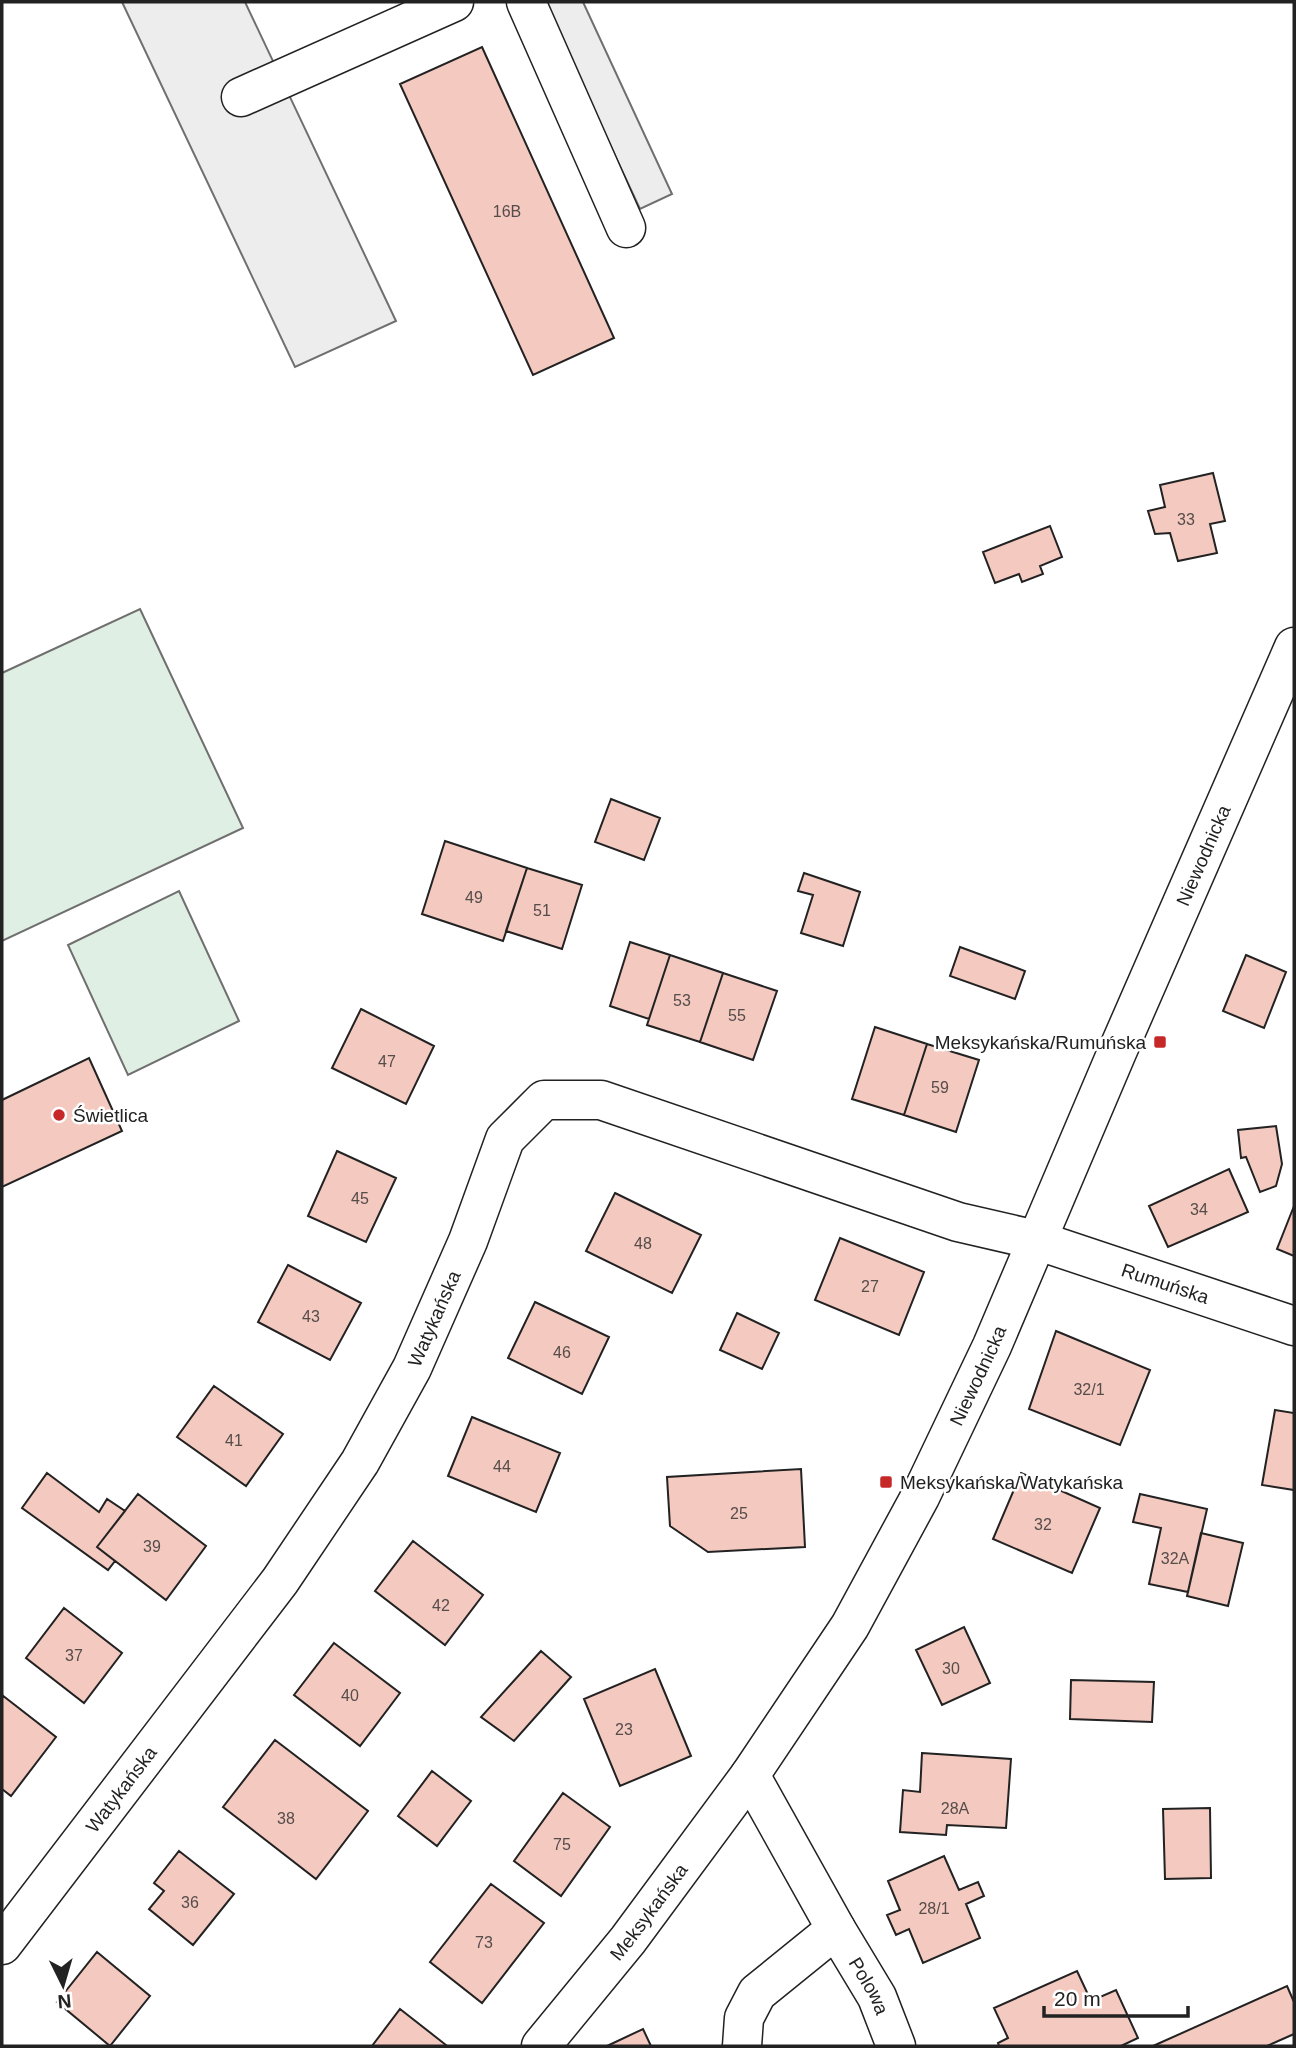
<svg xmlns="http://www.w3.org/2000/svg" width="1296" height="2048" font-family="Arial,sans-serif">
  <rect width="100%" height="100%" fill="#fff"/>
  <path fill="#e0efe3" stroke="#6f6f6f" stroke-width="2" d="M 140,609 L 243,828 L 2,941 L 2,673 Z
    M 179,891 L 239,1021 L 128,1075 L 68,945 Z"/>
  <path fill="#ededed" stroke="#6f6f6f" stroke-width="2" d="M 122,2 L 245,2 L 396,321 L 295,367 Z
    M 543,2 L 583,2 L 672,194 L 640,209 Z"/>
  <path fill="#f3c9c0" stroke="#222" stroke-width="2" d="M 482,47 L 614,338 L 533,375 L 400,84 Z
    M 1213,473 L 1225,521 L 1210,524 L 1217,553 L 1178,561 L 1170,533 L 1155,534 L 1148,511 L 1165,507 L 1160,485 Z
    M 1050,526 L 1062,557 L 1040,566 L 1043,574 L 1022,582 L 1019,574 L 995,583 L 983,552 Z
    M 611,799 L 660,818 L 644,860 L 595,842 Z
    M 445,841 L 527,868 L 503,941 L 422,914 Z
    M 527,868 L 582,885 L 562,949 L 506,931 Z
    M 804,873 L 860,892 L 843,946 L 801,933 L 813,895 L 798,891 Z
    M 630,942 L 670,955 L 649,1019 L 610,1006 Z
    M 960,947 L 1025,971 L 1015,999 L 950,976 Z
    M 670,955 L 723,973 L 700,1042 L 647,1025 Z
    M 1246,955 L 1286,972 L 1264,1028 L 1223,1011 Z
    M 723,973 L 777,991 L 753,1060 L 700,1042 Z
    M 361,1009 L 434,1046 L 406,1104 L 332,1068 Z
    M 875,1027 L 927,1044 L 904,1115 L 852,1099 Z
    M 927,1044 L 979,1060 L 956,1132 L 904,1115 Z
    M 89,1058 L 122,1131 L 2,1187 L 2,1100 Z
    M 1276,1126 L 1282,1164 L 1276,1186 L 1260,1192 L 1246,1157 L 1241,1158 L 1238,1130 Z
    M 337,1151 L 396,1178 L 366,1242 L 308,1216 Z
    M 1229,1169 L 1248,1212 L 1168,1247 L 1149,1206 Z
    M 615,1193 L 701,1235 L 672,1293 L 586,1251 Z
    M 1294,1206 L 1294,1256 L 1277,1249 Z
    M 840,1238 L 924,1272 L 899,1335 L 815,1300 Z
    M 288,1265 L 361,1303 L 330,1360 L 258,1322 Z
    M 535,1302 L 609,1337 L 582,1394 L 508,1358 Z
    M 737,1313 L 779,1333 L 762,1369 L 720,1350 Z
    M 1056,1331 L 1150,1370 L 1120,1445 L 1029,1409 Z
    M 214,1386 L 283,1434 L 246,1486 L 177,1437 Z
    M 1275,1410 L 1294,1413 L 1294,1490 L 1262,1485 Z
    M 472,1417 L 560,1453 L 536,1512 L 448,1476 Z
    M 801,1469 L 805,1547 L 708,1552 L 670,1526 L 667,1477 Z
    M 47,1473 L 99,1512 L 107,1499 L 125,1511 L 97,1547 L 115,1561 L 108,1570 L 22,1508 Z
    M 1021,1473 L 1100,1508 L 1072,1573 L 993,1539 Z
    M 138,1494 L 206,1546 L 166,1600 L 97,1547 Z
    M 1140,1494 L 1207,1509 L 1188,1592 L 1149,1584 L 1161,1528 L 1133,1522 Z
    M 1201,1533 L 1243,1543 L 1228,1606 L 1187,1596 Z
    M 413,1541 L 483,1595 L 445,1645 L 375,1591 Z
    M 64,1608 L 122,1653 L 84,1703 L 26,1658 Z
    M 964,1627 L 990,1683 L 942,1705 L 916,1650 Z
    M 334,1643 L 400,1693 L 360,1746 L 294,1695 Z
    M 541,1651 L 571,1677 L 514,1741 L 481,1717 Z
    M 655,1669 L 691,1756 L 620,1786 L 584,1699 Z
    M 1071,1680 L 1154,1682 L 1152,1722 L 1070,1719 Z
    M 2,1695 L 56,1737 L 11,1796 L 2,1789 Z
    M 275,1740 L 368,1811 L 316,1879 L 223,1807 Z
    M 922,1753 L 1011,1759 L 1006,1828 L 947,1825 L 946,1835 L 900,1832 L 903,1790 L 920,1792 Z
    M 432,1771 L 471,1801 L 437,1846 L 398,1816 Z
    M 563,1793 L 610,1827 L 561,1896 L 514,1861 Z
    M 1210,1808 L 1211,1878 L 1165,1879 L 1163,1809 Z
    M 179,1851 L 234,1894 L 193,1945 L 149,1909 L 164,1891 L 154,1883 Z
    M 944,1856 L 959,1890 L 978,1882 L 984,1896 L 966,1904 L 980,1938 L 923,1963 L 909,1929 L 896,1935 L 887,1915 L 900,1910 L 888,1881 Z
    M 491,1884 L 544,1923 L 482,2003 L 430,1962 Z
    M 97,1952 L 150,1996 L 110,2046 L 57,2002 Z
    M 1077,1971 L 1091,2001 L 1116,1990 L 1138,2038 L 1121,2046 L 999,2046 L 998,2043 L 1008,2038 L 994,2008 Z
    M 1287,1986 L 1294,2002 L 1294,2034 L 1267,2046 L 1153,2046 Z
    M 400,2009 L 446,2045 L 445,2046 L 372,2046 Z
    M 643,2029 L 651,2046 L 607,2046 Z"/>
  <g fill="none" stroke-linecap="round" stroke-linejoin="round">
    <defs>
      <g id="minor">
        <path d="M 526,2 L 626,228"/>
        <path d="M 241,97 L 454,2"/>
        <path id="s1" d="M 836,1929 L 877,1997 L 896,2046"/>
        <path id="s2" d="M 2,1945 L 280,1581 L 360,1462 L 412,1368 L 468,1241 L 505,1139 L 544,1100 L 601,1100 L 958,1222 L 1036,1240 L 1294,1326"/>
        <path id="s3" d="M 541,2046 L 628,1940 L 750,1775 L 850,1626 L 920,1497 L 992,1346 L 1117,1052 L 1294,647"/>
        <path d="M 742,2046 L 744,2018 L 757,1993 L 836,1929 L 750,1775"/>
      </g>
    </defs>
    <use href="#minor" stroke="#222" stroke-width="41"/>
    <use href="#minor" stroke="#fff" stroke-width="38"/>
  </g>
  <g fill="#c62828" stroke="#fff" stroke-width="2.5">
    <rect x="1153" y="1035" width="14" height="14" rx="3.5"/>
    <circle cx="59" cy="1115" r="7"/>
    <rect x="879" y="1475" width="14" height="14" rx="3.5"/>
  </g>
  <g text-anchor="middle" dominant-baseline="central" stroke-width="5" stroke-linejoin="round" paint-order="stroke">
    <g font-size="16" fill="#564c4a">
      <text x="507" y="211">16B</text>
      <text x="1186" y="519">33</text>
      <text x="474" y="897">49</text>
      <text x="542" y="910">51</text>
      <text x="682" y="1000">53</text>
      <text x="737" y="1015">55</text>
      <text x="387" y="1061">47</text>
      <text x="940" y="1087">59</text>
      <text x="360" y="1198">45</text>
      <text x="1199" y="1209">34</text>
      <text x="643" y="1243">48</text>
      <text x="870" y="1286">27</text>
      <text x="311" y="1316">43</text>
      <text x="562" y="1352">46</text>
      <text x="1089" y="1389">32/1</text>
      <text x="234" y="1440">41</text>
      <text x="502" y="1466">44</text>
      <text x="739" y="1513">25</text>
      <text x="1043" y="1524">32</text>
      <text x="152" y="1546">39</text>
      <text x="1175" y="1558">32A</text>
      <text x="441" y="1605">42</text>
      <text x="74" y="1655">37</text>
      <text x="951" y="1668">30</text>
      <text x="350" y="1695">40</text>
      <text x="624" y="1729">23</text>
      <text x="955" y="1808">28A</text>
      <text x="286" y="1818">38</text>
      <text x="562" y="1844">75</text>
      <text x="190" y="1902">36</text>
      <text x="934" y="1908">28/1</text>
      <text x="484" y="1942">73</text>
    </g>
    <g font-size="19" fill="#222" stroke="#fff">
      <text stroke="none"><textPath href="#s3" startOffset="1370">Niewodnicka</textPath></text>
      <text stroke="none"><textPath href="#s2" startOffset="1662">Rumuńska</textPath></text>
      <text stroke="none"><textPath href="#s2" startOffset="763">Watykańska</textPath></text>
      <text stroke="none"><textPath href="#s3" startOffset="803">Niewodnicka</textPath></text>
      <text stroke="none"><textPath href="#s2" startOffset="196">Watykańska</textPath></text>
      <text stroke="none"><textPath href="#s3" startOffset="172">Meksykańska</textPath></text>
      <text stroke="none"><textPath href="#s1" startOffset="66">Polowa</textPath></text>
    </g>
    <g font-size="19" fill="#222" stroke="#fff" text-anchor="start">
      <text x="1146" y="1042" text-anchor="end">Meksykańska/Rumuńska</text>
      <text x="73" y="1115">Świetlica</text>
      <text x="900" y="1482">Meksykańska/Watykańska</text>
    </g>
  </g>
  <rect width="1296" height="2048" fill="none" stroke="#222222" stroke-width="7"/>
  <g transform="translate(63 1985) rotate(175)" stroke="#ffffff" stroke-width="5" paint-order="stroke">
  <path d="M0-5L12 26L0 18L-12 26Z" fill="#222222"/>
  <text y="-10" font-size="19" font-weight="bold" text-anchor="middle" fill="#222222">N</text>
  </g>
  <path d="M1044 2006v10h144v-10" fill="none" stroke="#222222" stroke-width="3.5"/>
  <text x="1054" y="2006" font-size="21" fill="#222222" stroke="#ffffff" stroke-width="5" paint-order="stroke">20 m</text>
</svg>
